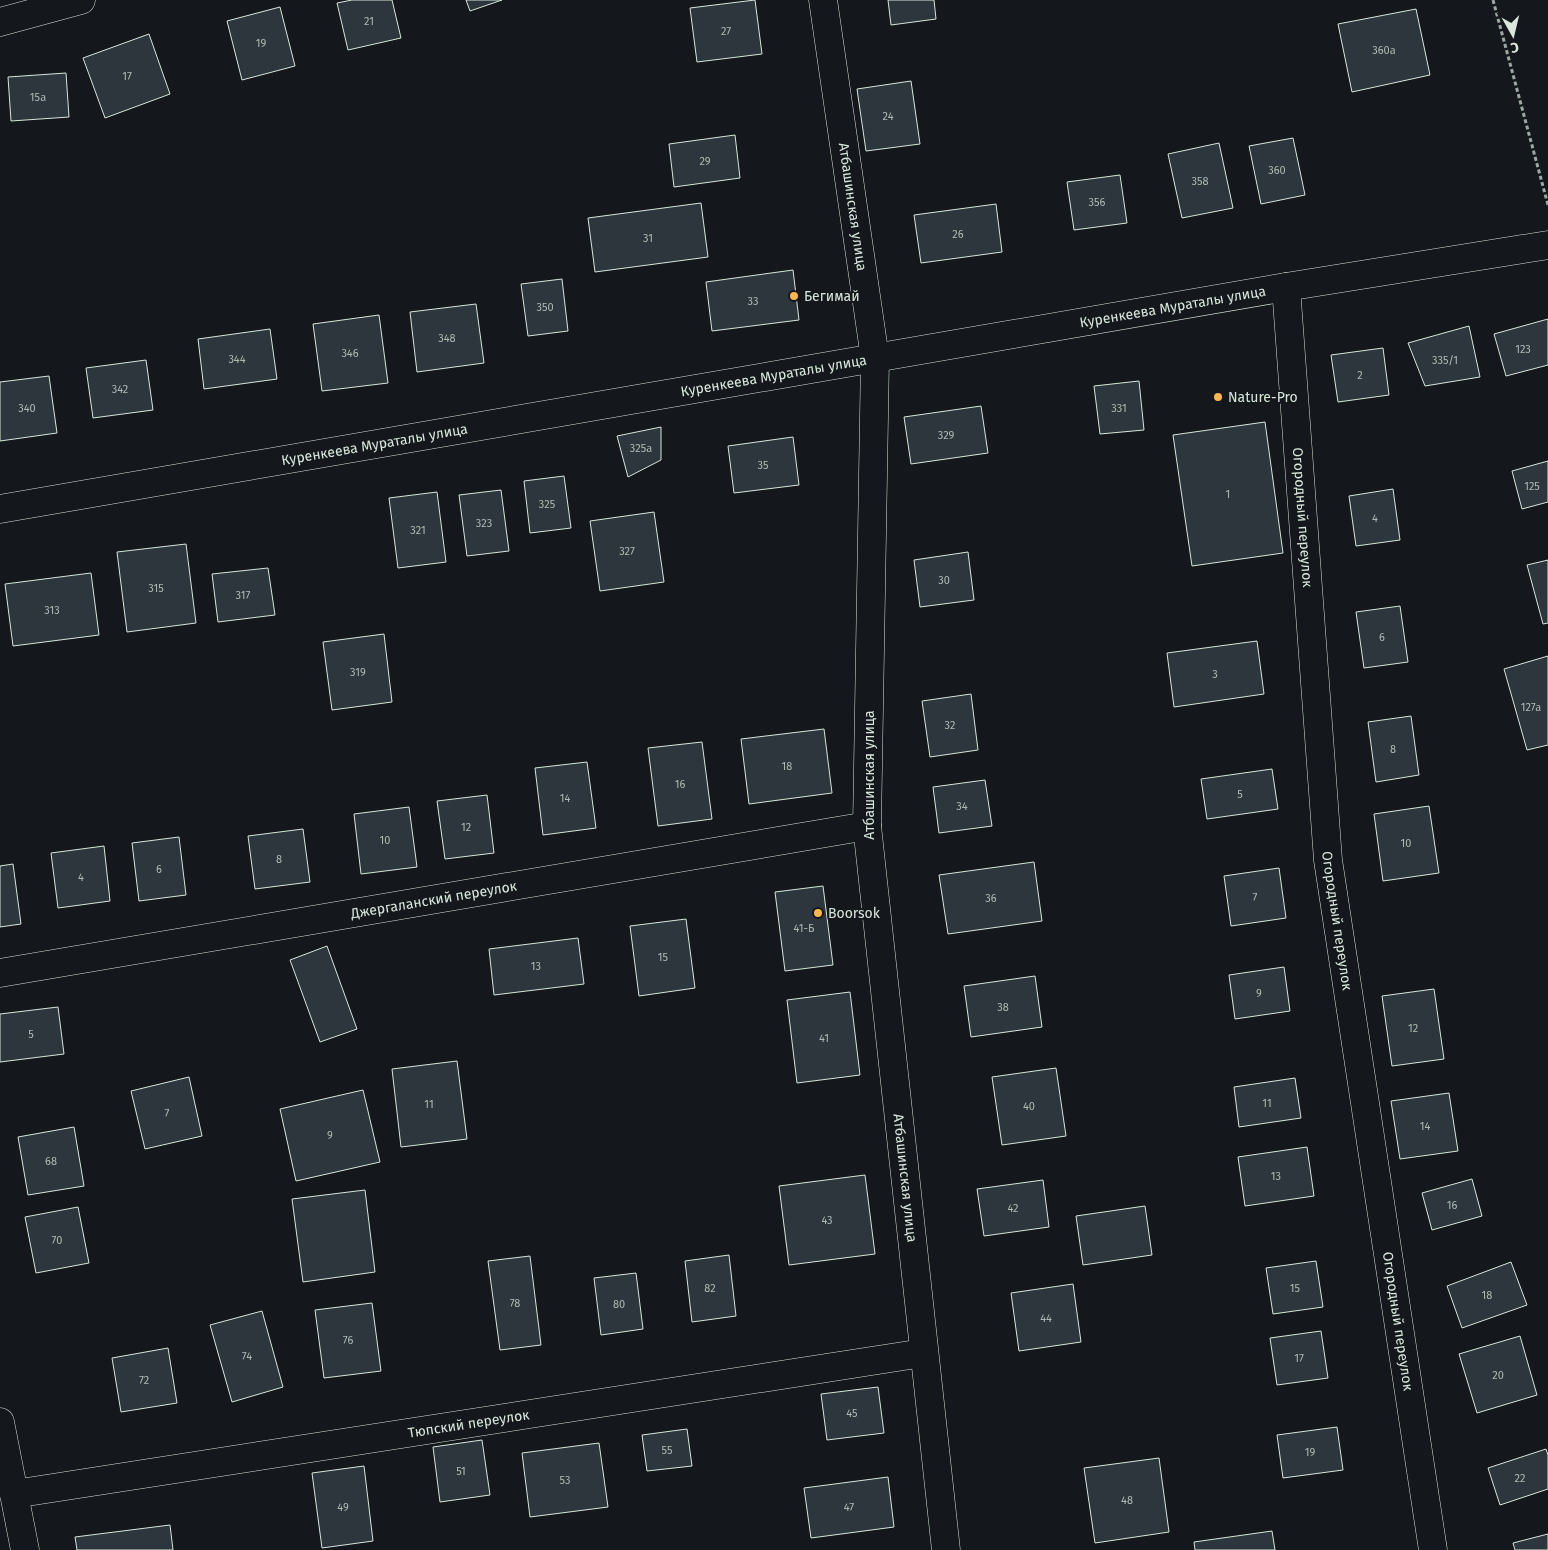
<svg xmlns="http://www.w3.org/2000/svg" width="1548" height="1550" font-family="'Fira Sans',sans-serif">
  <rect width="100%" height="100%" fill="#14181c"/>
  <path fill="#2c363c" stroke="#d8e6dc" d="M 352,0 L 392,0 L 401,38 L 348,50 L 337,3 Z
    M 466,0 L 502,0 L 470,11 Z
    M 755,0 L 762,54 L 697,62 L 690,8 Z
    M 888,0 L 934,0 L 936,19 L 891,25 Z
    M 280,7 L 295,66 L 242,80 L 227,21 Z
    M 1416,9 L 1430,75 L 1352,92 L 1338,24 Z
    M 149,34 L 170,94 L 105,118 L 83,58 Z
    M 66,73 L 69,117 L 11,121 L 8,77 Z
    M 911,81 L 920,144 L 866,151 L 857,89 Z
    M 735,135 L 740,178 L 674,187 L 669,144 Z
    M 1293,138 L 1305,195 L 1261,204 L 1249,146 Z
    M 1219,143 L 1233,208 L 1182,218 L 1168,154 Z
    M 1120,175 L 1127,223 L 1074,230 L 1067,182 Z
    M 701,203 L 708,257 L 595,272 L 588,218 Z
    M 996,204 L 1002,252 L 921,263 L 914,215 Z
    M 793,270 L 799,320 L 712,331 L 706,282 Z
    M 562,279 L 568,331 L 528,336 L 521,284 Z
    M 476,304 L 484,363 L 417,372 L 410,312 Z
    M 379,315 L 388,383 L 322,391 L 313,324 Z
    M 1548,319 L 1548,365 L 1506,376 L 1494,334 Z
    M 1469,326 L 1480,377 L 1425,386 L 1408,343 Z
    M 270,329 L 277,379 L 204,389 L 198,339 Z
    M 1383,348 L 1389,395 L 1338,402 L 1331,355 Z
    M 146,360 L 153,410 L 93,418 L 86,368 Z
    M 49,376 L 57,433 L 0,441 L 0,382 Z
    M 1139,381 L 1144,430 L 1100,434 L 1094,386 Z
    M 981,406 L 988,453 L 911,464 L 904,417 Z
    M 1265,422 L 1283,553 L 1192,566 L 1173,435 Z
    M 661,427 L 661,460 L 628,477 L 617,436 Z
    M 793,437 L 799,485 L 734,493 L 728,446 Z
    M 1548,461 L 1548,502 L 1522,509 L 1512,471 Z
    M 564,476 L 571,528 L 530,533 L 524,481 Z
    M 1393,489 L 1400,540 L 1356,546 L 1349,496 Z
    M 501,490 L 509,551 L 467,556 L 459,495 Z
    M 437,492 L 446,562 L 398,568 L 389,498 Z
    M 654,512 L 664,582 L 600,591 L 590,521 Z
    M 186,544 L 196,623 L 127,632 L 117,552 Z
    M 968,552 L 974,600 L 920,607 L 914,560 Z
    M 1548,560 L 1548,623 L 1543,624 L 1527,565 Z
    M 268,568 L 275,615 L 218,622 L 212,574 Z
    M 91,573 L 99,635 L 13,646 L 5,584 Z
    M 1400,606 L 1408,662 L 1364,668 L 1356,612 Z
    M 384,634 L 392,702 L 332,710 L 323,642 Z
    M 1257,641 L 1264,694 L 1174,707 L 1167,653 Z
    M 1548,656 L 1548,745 L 1527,750 L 1504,669 Z
    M 971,694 L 978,750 L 930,757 L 922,701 Z
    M 1411,716 L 1419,775 L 1376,782 L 1368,722 Z
    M 824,729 L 832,793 L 749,804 L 741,739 Z
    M 702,742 L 712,819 L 658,826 L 648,748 Z
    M 587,762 L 596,828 L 543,835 L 535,768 Z
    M 1272,769 L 1278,809 L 1207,819 L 1201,779 Z
    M 985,780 L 992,826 L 939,833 L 933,787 Z
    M 487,795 L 494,853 L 445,859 L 437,801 Z
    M 1429,806 L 1439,873 L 1383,881 L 1374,814 Z
    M 409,807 L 417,867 L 361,874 L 354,814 Z
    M 303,829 L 310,882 L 255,889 L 248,836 Z
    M 179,837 L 186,895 L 139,901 L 132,843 Z
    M 104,846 L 110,901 L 58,908 L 51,853 Z
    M 1034,862 L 1042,921 L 948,934 L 939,875 Z
    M 13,864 L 21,924 L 0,927 L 0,866 Z
    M 1279,868 L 1286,918 L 1231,926 L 1224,876 Z
    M 823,886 L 833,965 L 785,971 L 775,892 Z
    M 686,919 L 695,988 L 639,996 L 630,926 Z
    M 578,938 L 584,984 L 494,995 L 489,949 Z
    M 327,946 L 357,1029 L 320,1042 L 290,960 Z
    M 1284,967 L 1290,1011 L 1235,1019 L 1229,975 Z
    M 1035,976 L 1042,1027 L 971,1037 L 964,986 Z
    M 1434,989 L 1444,1059 L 1392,1066 L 1382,996 Z
    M 850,992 L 860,1075 L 797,1083 L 787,1000 Z
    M 58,1007 L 64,1054 L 0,1062 L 0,1014 Z
    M 457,1061 L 467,1139 L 401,1147 L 392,1069 Z
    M 1056,1068 L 1066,1136 L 1002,1145 L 992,1077 Z
    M 189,1077 L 202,1136 L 145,1149 L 131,1091 Z
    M 1295,1078 L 1301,1118 L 1239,1127 L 1234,1087 Z
    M 363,1090 L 380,1162 L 296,1181 L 280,1109 Z
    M 1449,1093 L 1458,1151 L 1400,1159 L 1391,1101 Z
    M 74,1127 L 84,1186 L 28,1195 L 18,1137 Z
    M 1307,1147 L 1314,1196 L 1245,1206 L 1238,1157 Z
    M 865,1175 L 875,1254 L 789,1265 L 779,1186 Z
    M 1472,1179 L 1482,1216 L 1432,1230 L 1422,1193 Z
    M 1043,1180 L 1049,1227 L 984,1236 L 977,1189 Z
    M 365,1190 L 375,1272 L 303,1282 L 292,1199 Z
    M 1145,1206 L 1152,1255 L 1083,1265 L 1076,1216 Z
    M 78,1207 L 89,1263 L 36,1273 L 25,1217 Z
    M 729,1255 L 736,1316 L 692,1322 L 685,1261 Z
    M 530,1256 L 541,1345 L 500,1350 L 488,1261 Z
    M 1316,1261 L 1323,1307 L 1273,1314 L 1266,1268 Z
    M 1511,1262 L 1527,1305 L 1462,1328 L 1447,1286 Z
    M 636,1273 L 643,1329 L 601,1335 L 594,1278 Z
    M 1073,1284 L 1081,1342 L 1019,1351 L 1011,1293 Z
    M 372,1303 L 381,1371 L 324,1378 L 315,1310 Z
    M 262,1311 L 283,1387 L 232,1402 L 210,1325 Z
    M 1321,1331 L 1328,1378 L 1277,1385 L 1270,1338 Z
    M 1520,1336 L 1537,1395 L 1477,1413 L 1459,1354 Z
    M 168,1348 L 177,1403 L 121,1412 L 112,1358 Z
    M 878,1387 L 884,1433 L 827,1440 L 821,1394 Z
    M 1337,1427 L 1343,1470 L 1283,1478 L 1277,1435 Z
    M 687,1429 L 692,1466 L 647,1471 L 642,1435 Z
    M 482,1440 L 490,1495 L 440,1502 L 433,1447 Z
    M 599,1443 L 608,1507 L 530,1517 L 522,1453 Z
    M 1546,1449 L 1548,1455 L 1548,1489 L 1500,1505 L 1488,1468 Z
    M 1159,1458 L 1169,1532 L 1095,1543 L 1084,1468 Z
    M 364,1466 L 373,1541 L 322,1548 L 312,1473 Z
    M 888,1477 L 894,1527 L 811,1538 L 804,1488 Z
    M 170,1525 L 173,1550 L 77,1550 L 75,1537 Z
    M 1272,1531 L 1275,1550 L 1195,1550 L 1194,1542 Z
    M 1548,1534 L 1548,1550 L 1515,1550 L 1513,1543 Z"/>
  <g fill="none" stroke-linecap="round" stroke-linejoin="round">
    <defs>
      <g id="minor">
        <path id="s1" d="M 823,0 L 875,358 L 867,826 L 946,1550"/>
        <path d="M 0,22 L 81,0"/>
        <path id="s2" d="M 1286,287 L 1328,860 L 1433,1550"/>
        <path id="s3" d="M 0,509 L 1286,287 L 1548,245"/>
        <path id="s4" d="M 0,973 L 867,826"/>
        <path d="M 0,1422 L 25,1550"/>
        <path id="s5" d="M 14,1494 L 923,1353"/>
      </g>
    </defs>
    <use href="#minor" stroke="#d8e6dc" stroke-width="29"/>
    <path stroke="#9da8a2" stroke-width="3" stroke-dasharray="4 2.5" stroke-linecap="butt" d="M 1493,0 L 1548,205"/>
    <use href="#minor" stroke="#14181c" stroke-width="28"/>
  </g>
  <g fill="#ffb74d" stroke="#14181c" stroke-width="2">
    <circle cx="794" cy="296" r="5"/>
    <circle cx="1218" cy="397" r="5"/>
    <circle cx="818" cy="913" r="5"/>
  </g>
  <g text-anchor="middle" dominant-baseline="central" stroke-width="4" stroke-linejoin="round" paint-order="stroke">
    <g font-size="11" fill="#adbab4">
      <text x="369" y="21">21</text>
      <text x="726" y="31">27</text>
      <text x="261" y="43">19</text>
      <text x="1384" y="50">360a</text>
      <text x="127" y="76">17</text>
      <text x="38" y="97">15a</text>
      <text x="888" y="116">24</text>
      <text x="705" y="161">29</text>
      <text x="1277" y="170">360</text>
      <text x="1200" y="181">358</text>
      <text x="1097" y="202">356</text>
      <text x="958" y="234">26</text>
      <text x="648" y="238">31</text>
      <text x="753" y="301">33</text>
      <text x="545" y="307">350</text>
      <text x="447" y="338">348</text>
      <text x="1523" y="349">123</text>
      <text x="350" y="353">346</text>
      <text x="237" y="359">344</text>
      <text x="1445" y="360">335/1</text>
      <text x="1360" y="375">2</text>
      <text x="120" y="389">342</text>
      <text x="27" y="408">340</text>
      <text x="1119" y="408">331</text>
      <text x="946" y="435">329</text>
      <text x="641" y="448">325а</text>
      <text x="763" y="465">35</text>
      <text x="1532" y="486">125</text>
      <text x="1228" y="494">1</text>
      <text x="547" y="504">325</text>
      <text x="1375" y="518">4</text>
      <text x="484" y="523">323</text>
      <text x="418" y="530">321</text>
      <text x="627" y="551">327</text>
      <text x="944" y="580">30</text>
      <text x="156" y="588">315</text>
      <text x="243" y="595">317</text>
      <text x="52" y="610">313</text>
      <text x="1382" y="637">6</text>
      <text x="358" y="672">319</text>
      <text x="1215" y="674">3</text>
      <text x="1531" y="707">127a</text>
      <text x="950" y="725">32</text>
      <text x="1393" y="749">8</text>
      <text x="787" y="766">18</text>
      <text x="680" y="784">16</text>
      <text x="1240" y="794">5</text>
      <text x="565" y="798">14</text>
      <text x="962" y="806">34</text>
      <text x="466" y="827">12</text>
      <text x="385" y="840">10</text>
      <text x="1406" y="843">10</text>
      <text x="279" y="859">8</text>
      <text x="159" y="869">6</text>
      <text x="81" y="877">4</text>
      <text x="1255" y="897">7</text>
      <text x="991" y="898">36</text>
      <text x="804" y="928">41-Б</text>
      <text x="663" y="957">15</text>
      <text x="536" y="966">13</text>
      <text x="1259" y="993">9</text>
      <text x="1003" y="1007">38</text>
      <text x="1413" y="1028">12</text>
      <text x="31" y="1034">5</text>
      <text x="824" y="1038">41</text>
      <text x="1267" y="1103">11</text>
      <text x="429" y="1104">11</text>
      <text x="1029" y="1106">40</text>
      <text x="167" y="1113">7</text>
      <text x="1425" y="1126">14</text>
      <text x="330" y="1135">9</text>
      <text x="51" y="1161">68</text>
      <text x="1276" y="1176">13</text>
      <text x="1452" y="1205">16</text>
      <text x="1013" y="1208">42</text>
      <text x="827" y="1220">43</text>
      <text x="57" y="1240">70</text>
      <text x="710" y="1288">82</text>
      <text x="1295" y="1288">15</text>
      <text x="1487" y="1295">18</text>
      <text x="515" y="1303">78</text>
      <text x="619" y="1304">80</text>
      <text x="1046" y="1318">44</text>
      <text x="348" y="1340">76</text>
      <text x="247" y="1356">74</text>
      <text x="1299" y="1358">17</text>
      <text x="1498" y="1375">20</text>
      <text x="144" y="1380">72</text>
      <text x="852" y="1413">45</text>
      <text x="667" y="1450">55</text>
      <text x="1310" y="1452">19</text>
      <text x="461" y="1471">51</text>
      <text x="1520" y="1478">22</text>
      <text x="565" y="1480">53</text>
      <text x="1127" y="1500">48</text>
      <text x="343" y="1507">49</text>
      <text x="849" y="1507">47</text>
    </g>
    <g font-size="14" fill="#d8e6dc" stroke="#14181c">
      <text stroke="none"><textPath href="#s1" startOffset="209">Атбашинская улица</textPath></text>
      <text stroke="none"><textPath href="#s3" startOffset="1190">Куренкеева Мураталы улица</textPath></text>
      <text stroke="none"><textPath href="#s3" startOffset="785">Куренкеева Мураталы улица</textPath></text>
      <text stroke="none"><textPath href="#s3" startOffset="380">Куренкеева Мураталы улица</textPath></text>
      <text stroke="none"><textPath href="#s2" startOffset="231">Огородный переулок</textPath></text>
      <text transform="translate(869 775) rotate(-90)">Атбашинская улица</text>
      <text stroke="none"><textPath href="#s4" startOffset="440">Джергаланский переулок</textPath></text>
      <text stroke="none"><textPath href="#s2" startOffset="636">Огородный переулок</textPath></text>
      <text stroke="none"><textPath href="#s1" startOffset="1184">Атбашинская улица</textPath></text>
      <text stroke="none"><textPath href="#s2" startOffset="1041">Огородный переулок</textPath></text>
      <text stroke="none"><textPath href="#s5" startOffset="460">Тюпский переулок</textPath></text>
    </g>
    <g font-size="14" fill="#d8e6dc" stroke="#14181c" text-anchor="start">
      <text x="804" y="296">Бегимай</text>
      <text x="1228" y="397">Nature-Pro</text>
      <text x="828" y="913">Boorsok</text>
    </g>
  </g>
  <g transform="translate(1513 35) rotate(172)" stroke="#14181c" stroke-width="4" paint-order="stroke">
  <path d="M0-4L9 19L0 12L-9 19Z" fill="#d8e6dc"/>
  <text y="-8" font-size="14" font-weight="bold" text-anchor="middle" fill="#d8e6dc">С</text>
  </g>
</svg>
